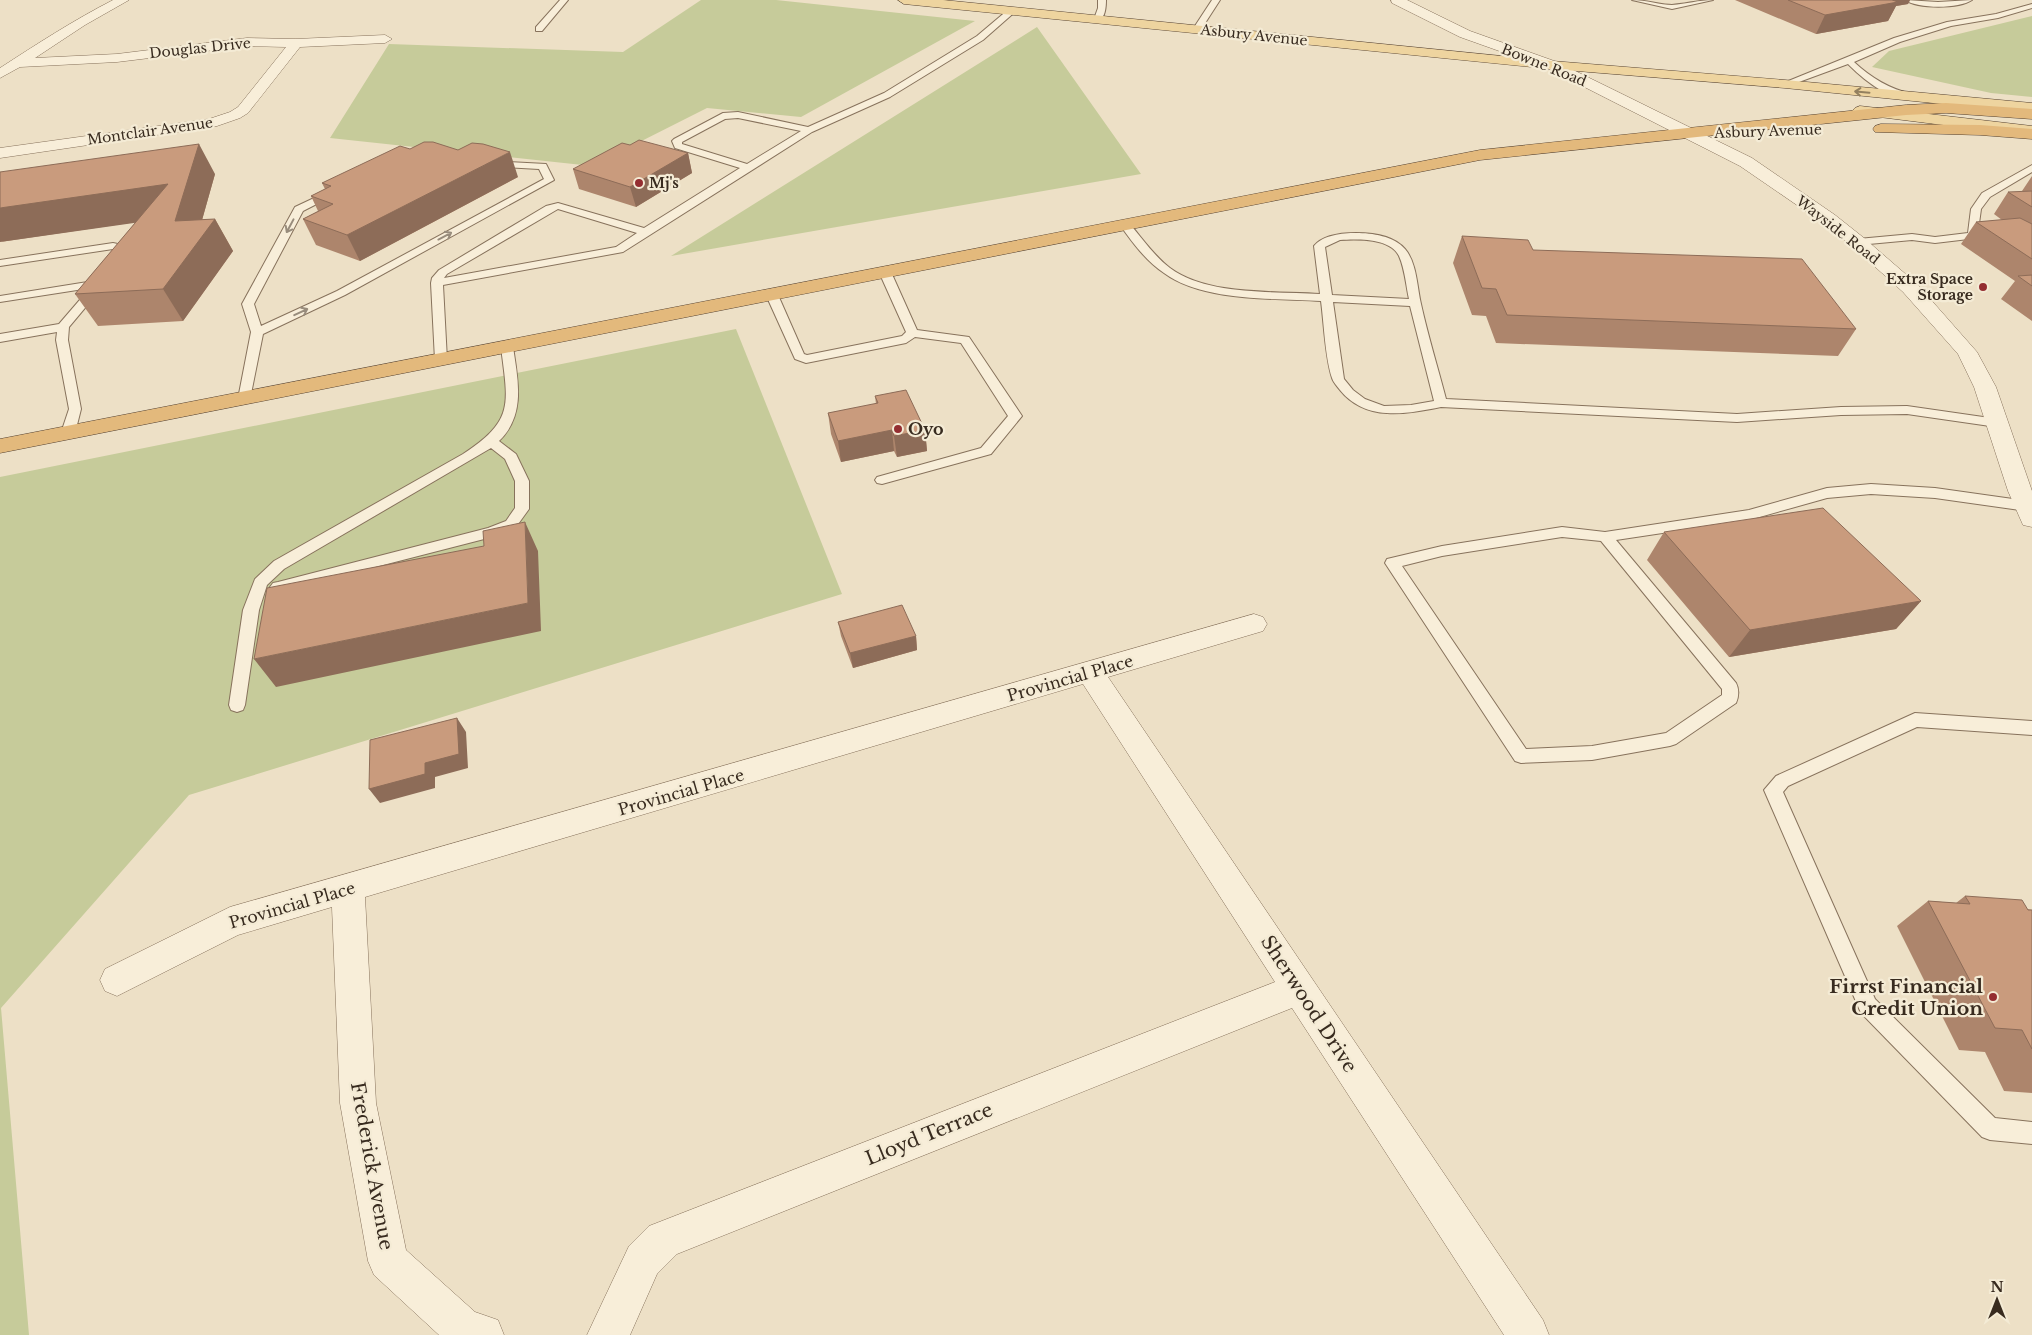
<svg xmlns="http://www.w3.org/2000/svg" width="2032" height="1335" font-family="'Libre Baskerville',serif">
  <rect width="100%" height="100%" fill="#ede0c6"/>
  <path fill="#c6cb9a" d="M 701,0 L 776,0 L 975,21 L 801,117 L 707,108 L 592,166 L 330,138 L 389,44 L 623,52 Z
    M 2032,16 L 2032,97 L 1991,93 L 1872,67 L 1889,51 Z
    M 1037,27 L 1141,174 L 671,256 Z
    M 736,329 L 842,594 L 189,795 L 1,1008 L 29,1335 L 0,1335 L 0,477 Z"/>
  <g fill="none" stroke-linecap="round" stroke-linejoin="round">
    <defs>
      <path id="service" d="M 560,0 L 568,0 L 542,31 L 536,31 L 536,27 Z
        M 1098,0 L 1106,0 C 1106,7 1105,19 1098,21 L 1094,19 L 1098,8 Z
        M 1212,0 L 1220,0 L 1200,31 L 1194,31 L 1193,29 Z
        M 1632,0 C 1646,0 1661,5 1672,5 C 1686,4 1699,0 1713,0 L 1672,9 Z
        M 1905,0 L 1938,2 L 1972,0 C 1959,9 1918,9 1905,0 Z
        M 2032,4 L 2032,8 L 1998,18 L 1951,26 L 1900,42 L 1854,62 C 1871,78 1890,89 1912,94 L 1912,98 C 1889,101 1863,79 1848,64 L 1788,86 L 1781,84 L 1894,38 L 1947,22 L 1996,14 Z
        M 1009,9 L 1016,11 L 983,40 L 890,97 L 812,132 L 623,252 L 443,285 L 447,360 L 441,364 L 435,360 L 431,283 L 432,278 L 439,270 L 546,206 L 558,203 L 644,228 L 740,168 L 675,148 L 672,141 L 674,139 L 723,113 L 738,112 L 808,127 L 884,93 L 977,36 ZM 738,118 L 801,131 L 747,164 L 682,144 L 682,142 L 725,119 ZM 558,209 L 637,233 L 616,247 L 444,278 L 447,274 Z
        M 492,161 L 546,164 L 554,180 L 345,295 L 263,334 L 250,399 L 249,402 L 239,402 L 238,399 L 251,332 L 242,304 L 295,207 L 329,191 L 337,191 L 338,193 L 303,211 L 254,304 L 261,326 L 337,291 L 544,179 L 539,169 L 489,166 L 487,164 Z
        M 2032,165 L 2032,172 L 1990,197 L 1981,209 L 1977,238 L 1935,243 L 1912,240 L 1858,245 L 1853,242 L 1858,239 L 1912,234 L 1935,237 L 1968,233 L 1971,209 L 1982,193 Z
        M 1125,222 L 1129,223 C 1142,238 1154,256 1170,268 C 1208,296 1275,291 1320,294 L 1314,246 C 1323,235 1342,233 1356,233 C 1372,233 1394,236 1405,249 C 1417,263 1417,287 1421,304 C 1428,336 1438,368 1446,399 L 1737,414 L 1841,407 L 1907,406 L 1997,419 L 2004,423 L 1997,427 L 1907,414 L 1841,415 L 1737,422 L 1441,407 C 1406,414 1366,422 1340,390 C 1337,386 1333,382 1332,378 C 1325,357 1324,323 1321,301 C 1274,298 1203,302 1164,273 C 1146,261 1132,242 1120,225 ZM 1340,240 C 1358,239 1390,238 1399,256 C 1405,269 1406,286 1409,299 L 1332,295 L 1325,247 ZM 1333,302 L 1410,306 L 1434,401 L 1411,405 L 1384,406 L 1365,399 L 1353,390 L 1344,379 Z
        M 113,243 L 132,247 L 133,249 L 127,257 L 123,258 L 118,255 L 121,251 L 113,249 L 0,266 L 0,260 Z
        M 885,269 L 891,272 L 917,330 L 969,337 L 1022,416 L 991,454 L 882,484 L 877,483 L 875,480 L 877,477 L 981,448 L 1008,416 L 961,343 L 915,337 L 906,343 L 806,363 L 795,359 L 766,295 L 768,293 L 776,293 L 778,295 L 804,354 L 807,355 L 902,336 L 906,332 L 879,272 Z
        M 100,280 L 106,283 L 100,286 L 100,290 L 69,327 L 68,340 L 81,409 L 75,433 L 68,437 L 61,433 L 69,409 L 56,340 L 57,332 L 0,342 L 0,334 L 59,324 L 90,288 L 0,302 L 0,296 Z
        M 507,343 L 513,347 C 518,380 526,415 499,441 L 516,454 L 529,481 L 529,509 L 516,527 L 492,537 L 278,592 L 273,591 L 270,587 L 273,583 L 278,582 L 488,528 L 506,521 L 515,508 L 515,481 L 505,459 L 491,448 L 284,569 L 267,585 L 259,610 L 245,705 L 243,710 L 237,712 L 231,710 L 229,705 L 243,610 L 255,579 L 274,561 L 463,454 C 515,420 508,404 501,347 Z
        M 1871,484 L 1935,488 L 2027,501 L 2032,503 L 2032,509 L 2027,511 L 1935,498 L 1871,494 L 1827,498 L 1749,520 L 1616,540 L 1736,683 C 1739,689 1739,696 1736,703 L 1676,744 L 1670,746 L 1592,760 L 1521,763 L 1515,761 L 1385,563 L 1387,559 L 1442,546 L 1562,527 L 1605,532 L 1749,510 L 1827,488 ZM 1562,537 L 1601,541 L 1722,689 L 1722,695 L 1666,733 L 1592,746 L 1526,749 L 1402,566 L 1442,556 Z
        M 1915,713 L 2032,721 L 2032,735 L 1917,727 L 1788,786 L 1783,792 L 1875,999 L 1995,1118 L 2032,1122 L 2032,1144 L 1990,1140 L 1982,1137 L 1861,1013 L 1764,790 L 1776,776 Z"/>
      <path id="minor" d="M 113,0 L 129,0 L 85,25 L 35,58 L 117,54 L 247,38 L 296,39 L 385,35 L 392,39 L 385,43 L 300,47 L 248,113 L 240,118 L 217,126 L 0,158 L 0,148 L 209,119 L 230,112 L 238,107 L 286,47 L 247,46 L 117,62 L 20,67 L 0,78 L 0,68 C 37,44 74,20 113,0 Z
        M 1254,614 L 1263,617 L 1267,624 L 1263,631 L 1108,677 L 1543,1320 L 1549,1335 L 1504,1335 L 1292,1008 L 677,1254 L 657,1274 L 630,1335 L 587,1335 L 629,1246 L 649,1226 L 1275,982 L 1083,684 L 365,897 L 376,1103 L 406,1250 L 475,1312 L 498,1320 L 504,1335 L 439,1335 L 374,1275 L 368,1261 L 340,1103 L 332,907 L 238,935 L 117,996 L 105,991 L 100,980 L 105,969 L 230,907 Z"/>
      <path id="tertiary" d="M 1391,0 L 1407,0 L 1470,31 L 1557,62 L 1752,158 L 1835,215 L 1864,238 L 1917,284 L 1977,352 L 1996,387 L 2032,491 L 2032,527 L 2023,525 L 2008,491 L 1974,387 L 1958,354 L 1903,292 L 1852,246 L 1823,223 L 1740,166 L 1547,68 L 1460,37 L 1392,3 Z"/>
      <path id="primary" d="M 898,0 L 943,0 L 1552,61 L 1785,80 L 2032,103 L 2032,113 L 1785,88 L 1552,69 L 904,4 Z
        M 1860,106 L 2032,126 L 2032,136 L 1855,114 L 1852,111 L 1855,108 Z"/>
      <path id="trunk" d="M 1946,103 L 2032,109 L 2032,119 L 1946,113 L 1906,115 L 1480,160 L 0,453 L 0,439 L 1480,150 L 1906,105 Z
        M 1881,124 L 1980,125 L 2032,129 L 2032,139 L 1980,135 L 1875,132 L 1873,129 L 1875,126 Z"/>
    </defs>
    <use href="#service" stroke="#87725c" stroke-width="2"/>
    <use href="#minor" stroke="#87725c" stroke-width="1"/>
    <use href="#tertiary" stroke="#87725c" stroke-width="1"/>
    <use href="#primary" stroke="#554130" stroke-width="1"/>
    <use href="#trunk" stroke="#554130" stroke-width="1"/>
    <use href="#service" fill="#f8eed9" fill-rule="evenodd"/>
    <use href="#minor" fill="#f8eed9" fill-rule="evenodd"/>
    <use href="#tertiary" fill="#f8eed9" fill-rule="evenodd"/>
    <use href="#primary" fill="#eed49f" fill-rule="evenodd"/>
    <use href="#trunk" fill="#e3b97c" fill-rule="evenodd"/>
  </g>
  <path fill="#ad856c" d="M 1735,0 L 1910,0 L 1908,4 L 1896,6 L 1888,21 L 1816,34 Z
    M 630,145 L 688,153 L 692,173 L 636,207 L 579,189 L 573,169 Z
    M 410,149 L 518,177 L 360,261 L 316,245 L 303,219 L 318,211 L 311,196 L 325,189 L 322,183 Z
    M 215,174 L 202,220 L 215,219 L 233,251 L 183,321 L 98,326 L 75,294 L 136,222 L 0,242 Z
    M 2032,176 L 2032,321 L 2001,299 L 2015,281 L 1961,244 L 1976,222 L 2002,220 L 1994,214 L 2008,192 L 2023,192 L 2022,191 Z
    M 1462,236 L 1533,250 L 1856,329 L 1838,356 L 1496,343 L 1486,316 L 1472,315 L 1453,263 Z
    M 875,396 L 925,430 L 927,451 L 897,457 L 894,451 L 841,462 L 831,434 L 828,413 L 876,404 Z
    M 1664,532 L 1921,601 L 1896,629 L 1729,657 L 1647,560 Z
    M 838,622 L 916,636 L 917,650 L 853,668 L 841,636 Z
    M 1965,896 L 2032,910 L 2032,1093 L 2004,1091 L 1985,1052 L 1959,1050 L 1897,926 L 1928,901 L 1956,903 Z"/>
  <path fill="#8d6c58" d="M 1873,0 L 1910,0 L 1908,4 L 1896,6 L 1888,21 L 1816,34 L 1825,15 Z
    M 199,144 L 215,174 L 195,245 L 215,219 L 233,251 L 183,321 L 163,289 L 176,217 L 0,242 L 0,208 Z
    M 510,152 L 518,177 L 360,261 L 347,235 Z
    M 688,153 L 692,173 L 636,207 L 630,187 Z
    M 892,430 L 894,451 L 841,462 L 838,441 Z
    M 925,430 L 927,451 L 897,457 L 894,436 Z
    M 525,522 L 538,551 L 541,631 L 276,687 L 254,659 L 528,603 Z
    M 1921,601 L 1896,629 L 1729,657 L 1750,630 Z
    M 916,636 L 917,650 L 853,668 L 850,653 Z
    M 457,718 L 466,732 L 468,768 L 435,777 L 435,788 L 380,803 L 369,789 L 425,763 Z"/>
  <path fill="#c99b7d" stroke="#8d6c58" d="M 1788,0 L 1892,0 L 1898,2 L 1825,15 Z
    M 639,140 L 688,153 L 630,187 L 573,169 L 622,143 L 630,145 Z
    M 424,142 L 433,142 L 458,150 L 472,143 L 483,144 L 510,152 L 347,235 L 303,219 L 333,204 L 311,196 L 331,186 L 322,183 L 400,146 L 410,149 Z
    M 199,144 L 175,221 L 215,219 L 163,289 L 75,294 L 168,184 L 0,208 L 0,172 Z
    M 2032,191 L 2032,207 L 2008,192 Z
    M 2020,218 L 2032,224 L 2032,259 L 1976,222 Z
    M 1462,236 L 1528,240 L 1533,250 L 1802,259 L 1856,329 L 1507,315 L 1496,289 L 1482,288 Z
    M 2032,275 L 2032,286 L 2018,276 Z
    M 906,390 L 925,430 L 894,436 L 892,430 L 838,441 L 828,413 L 878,403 L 875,396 Z
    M 1823,508 L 1921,601 L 1750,630 L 1664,532 Z
    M 525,522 L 528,603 L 254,659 L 267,588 L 484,546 L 483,531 Z
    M 902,605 L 916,636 L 850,653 L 838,622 Z
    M 457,718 L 459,754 L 425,763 L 425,774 L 369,789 L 370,740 Z
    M 1965,896 L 2022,900 L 2028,910 L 2032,910 L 2032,1049 L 2022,1030 L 1995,1028 L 1928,901 L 1970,904 Z"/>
  <defs><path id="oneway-shaft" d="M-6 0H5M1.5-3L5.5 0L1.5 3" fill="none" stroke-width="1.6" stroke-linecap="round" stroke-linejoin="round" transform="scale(1.25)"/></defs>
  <use stroke="#93805f" href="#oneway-shaft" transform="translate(1862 92) rotate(-175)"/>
  <g stroke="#988c7c">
    <use href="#oneway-shaft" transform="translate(290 226) rotate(118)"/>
    <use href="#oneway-shaft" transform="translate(445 236) rotate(-28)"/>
    <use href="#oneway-shaft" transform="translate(301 312) rotate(-25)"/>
  </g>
  <g fill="#942e31" stroke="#f4ebd5" stroke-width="2">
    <circle cx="639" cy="183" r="5"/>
    <circle cx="1983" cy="287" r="5"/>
    <circle cx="898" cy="429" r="5"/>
    <circle cx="1993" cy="997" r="5"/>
  </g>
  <g text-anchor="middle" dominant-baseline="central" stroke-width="4.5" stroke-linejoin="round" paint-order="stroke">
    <g font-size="14" fill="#382b1f" stroke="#f4ebd5">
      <text transform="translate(1254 35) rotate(6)">Asbury Avenue</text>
      <text transform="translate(200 48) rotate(-6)">Douglas Drive</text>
      <text transform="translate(1544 65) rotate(22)">Bowne Road</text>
      <text transform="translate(150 131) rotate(-8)">Montclair Avenue</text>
      <text transform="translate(1768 131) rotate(-2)">Asbury Avenue</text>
      <text transform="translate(1838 230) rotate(38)">Wayside Road</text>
    </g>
    <g font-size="14" font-weight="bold" fill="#382b1f" stroke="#f4ebd5" text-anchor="start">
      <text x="649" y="183">Mj's</text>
      <text x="1973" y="279" text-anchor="end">Extra Space<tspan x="1973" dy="16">Storage</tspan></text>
    </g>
    <g font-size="16" font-weight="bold" fill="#382b1f" stroke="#f4ebd5" text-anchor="start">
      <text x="908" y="429">Oyo</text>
    </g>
    <g font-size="16" fill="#382b1f" stroke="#f4ebd5">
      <text transform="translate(1070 678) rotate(-16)">Provincial Place</text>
      <text transform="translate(681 792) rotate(-16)">Provincial Place</text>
      <text transform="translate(292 905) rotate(-16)">Provincial Place</text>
    </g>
    <g font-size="19" font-weight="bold" fill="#382b1f" stroke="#f4ebd5" text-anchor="end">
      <text x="1983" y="986">Firrst Financial<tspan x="1983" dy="22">Credit Union</tspan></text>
    </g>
    <g font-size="19" fill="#382b1f" stroke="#f4ebd5">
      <text transform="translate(1309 1004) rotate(57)">Sherwood Drive</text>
      <text transform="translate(929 1134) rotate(-22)">Lloyd Terrace</text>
      <text transform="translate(372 1166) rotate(80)">Frederick Avenue</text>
    </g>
  </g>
  <g transform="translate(1997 1300)" stroke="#f4ebd5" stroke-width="4" paint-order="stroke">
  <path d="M0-4L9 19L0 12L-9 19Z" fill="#382b1f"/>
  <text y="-8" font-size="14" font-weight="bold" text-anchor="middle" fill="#382b1f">N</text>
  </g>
</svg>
